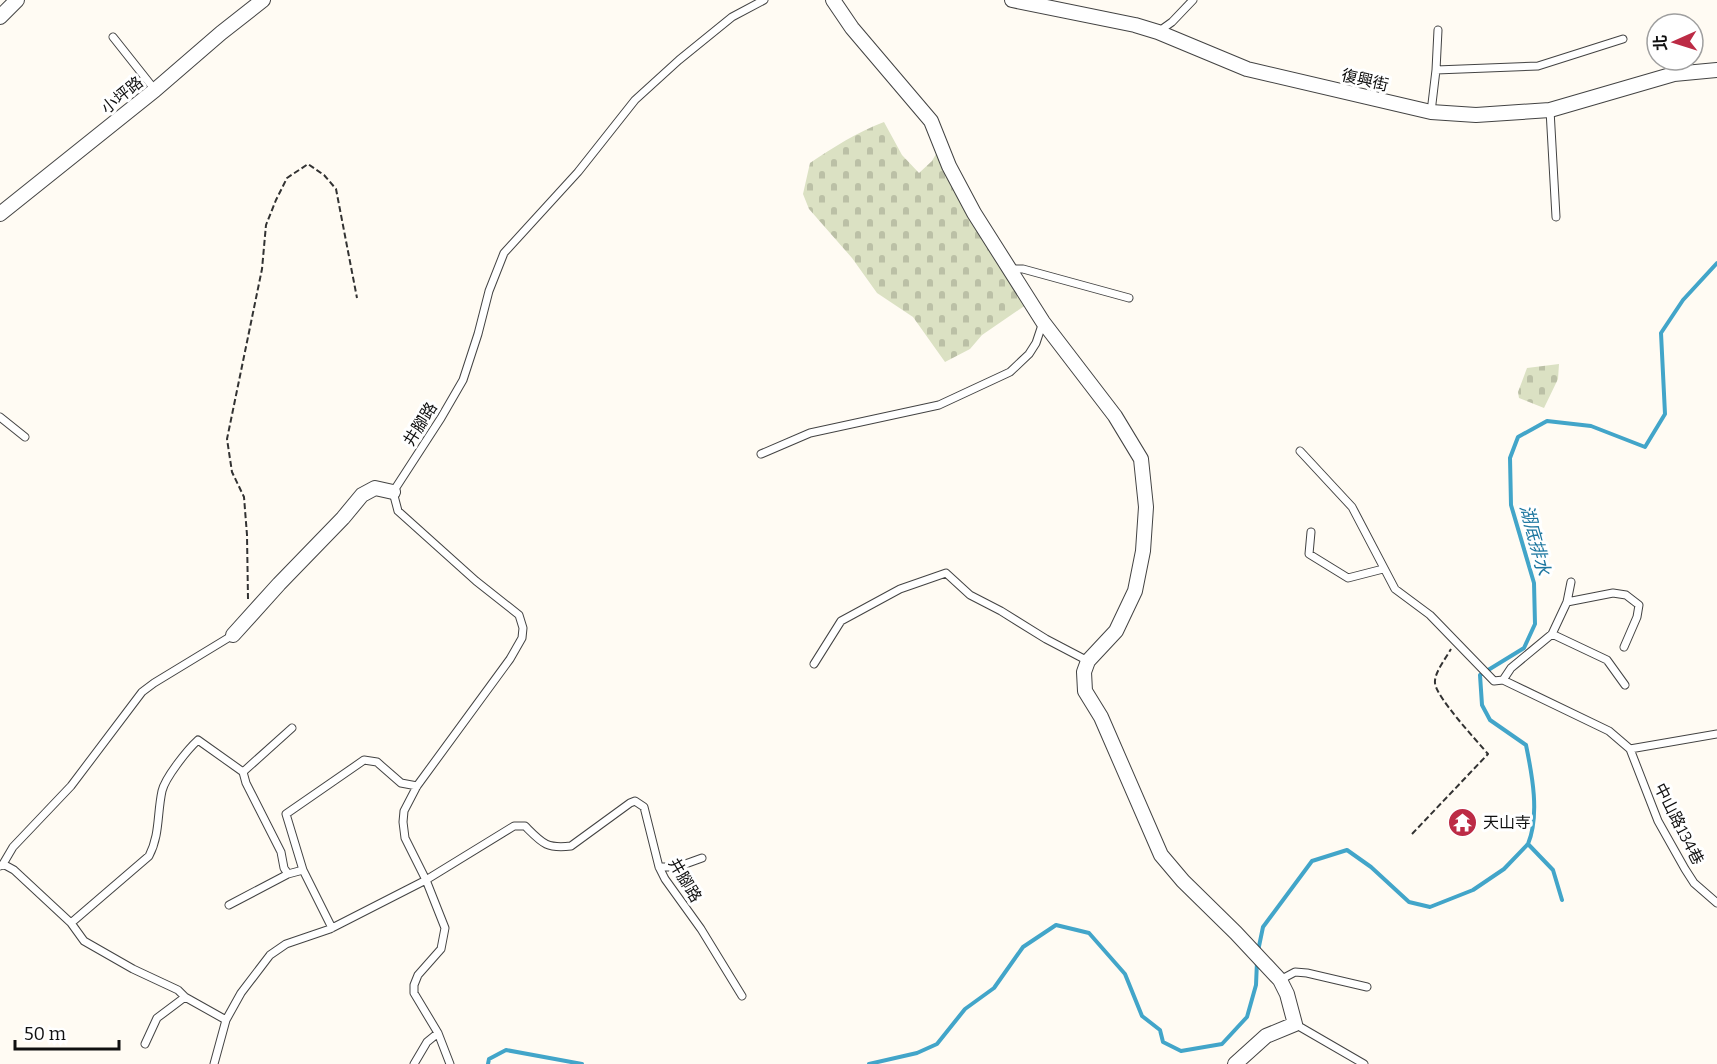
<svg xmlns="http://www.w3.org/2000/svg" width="1717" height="1064" font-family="Bitter,'Noto Sans TC',serif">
  <defs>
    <pattern id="cemetery-stones" width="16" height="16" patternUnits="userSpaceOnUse" patternTransform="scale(1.5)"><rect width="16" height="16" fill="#dbe1c3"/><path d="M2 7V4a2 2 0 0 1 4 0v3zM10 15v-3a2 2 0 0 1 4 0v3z" fill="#bbc0a6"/></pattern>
  </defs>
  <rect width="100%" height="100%" fill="#fffbf3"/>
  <path fill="url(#cemetery-stones)" d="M 884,122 L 902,155 L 919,173 L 932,161 L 943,142 L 970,189 L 1030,302 L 982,335 L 970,349 L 945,362 L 913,317 L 877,293 L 852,258 L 809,209 L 803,194 L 810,163 C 834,147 857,132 884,122 Z
    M 1559,364 L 1558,379 L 1544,408 L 1519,398 L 1518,392 L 1527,368 Z"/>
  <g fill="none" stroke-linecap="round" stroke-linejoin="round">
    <path stroke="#42a5c9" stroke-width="4" d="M 1562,900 L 1553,870 L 1528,844 C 1540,815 1532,774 1526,745 L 1490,720 L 1482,705 L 1480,675 L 1524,648 L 1535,624 L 1534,583 L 1511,505 L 1510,458 L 1518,437 L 1547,421 L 1591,426 L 1645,447 L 1665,414 L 1661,333 L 1683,300 L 1717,263
      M 1258,951 L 1263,927 L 1312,861 L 1347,850 L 1371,867 L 1409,902 L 1430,907 L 1473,890 L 1504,869 L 1528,844
      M 488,1064 L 489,1059 L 506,1050 L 582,1064
      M 869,1064 L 917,1053 L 937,1044 L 965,1009 L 994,988 L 1023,947 L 1056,925 L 1089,933 L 1125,974 L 1142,1016 L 1160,1030 L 1163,1042 L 1181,1051 L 1222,1044 L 1247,1017 L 1256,985 L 1257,961"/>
    <defs>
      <path id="lane" d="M 1158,32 L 1172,22 L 1193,0
        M 113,37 L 155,90
        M 1436,70 L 1438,30
        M 1550,110 L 1556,217
        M 1431,112 L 1436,70 L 1538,66 L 1623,39
        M 1010,269 L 1023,269 L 1129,298
        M 0,417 L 25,437
        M 1300,451 L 1352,507 L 1395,589 L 1430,615 L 1494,681 L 1503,680 L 1609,731 L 1630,749 L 1717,734
        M 761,454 L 810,433 L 939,405 L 1010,372 L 1029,354 L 1036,343 L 1043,322
        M 1311,532 L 1309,554 L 1348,578 L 1383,569
        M 1567,602 L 1613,593 L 1626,595 L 1639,605 L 1637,617 L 1624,647
        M 1552,634 L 1567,602 L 1571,582
        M 814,664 L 841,621 L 900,589 L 946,573 L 970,595 L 1001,611 L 1046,639 L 1088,661
        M 1503,680 L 1511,668 L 1552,634 L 1607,660 L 1625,685
        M 1630,749 L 1658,821 L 1685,869 L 1694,883 L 1717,903
        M 243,772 L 292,728
        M 3,864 L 14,870 L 71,923 L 84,941 L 133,969 L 178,990 L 185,997 L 226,1020
        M 0,866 L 3,864 L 13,847 L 71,786 L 142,692 L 154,683 L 233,635
        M 659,867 L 677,867 L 702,858
        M 229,905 L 288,874
        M 71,923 L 149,856 C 160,835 157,814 162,791 C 165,778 187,750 198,740 L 243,772 L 246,783 L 281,852 L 284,868 L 288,874 L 303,870
        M 332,928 L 303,870 L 286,814 L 364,760 L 377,762 L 401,783 L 417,786
        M 1280,980 L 1295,972 L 1307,973 L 1367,987
        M 1295,1024 L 1364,1064
        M 145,1044 L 157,1018 L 185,997
        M 214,1064 L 226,1020 L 241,993 L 270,955 L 286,944 L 330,929 L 426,880 L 514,826 L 525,826 C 542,843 546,849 571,846 L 630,803 L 635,801 L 644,807 L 659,867 L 665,879 L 701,929 L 742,996
        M 414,1064 L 427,1042 L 438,1033
        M 450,1064 L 438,1033 L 414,993 L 414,985 L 418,975 L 441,949 L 445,928 L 426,880 L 405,838 L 403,822 L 404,811 L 417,786 L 510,659 L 522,638 L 523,628 L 519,615 L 476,581 L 398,511 L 393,492 L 441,418 L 463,380 L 478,334 L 489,291 L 504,253 L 578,172 L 635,100 L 679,60 L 732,17 L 764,0"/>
      <path id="street" d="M 833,0 L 852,28 L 931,121 L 949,166 L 974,213 L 1043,322 L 1115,416 L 1141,459 L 1146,507 L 1143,551 L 1135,591 L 1116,631 L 1088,661 L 1084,672 L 1085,691 L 1101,717 L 1161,855 L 1183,881 L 1236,933 L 1280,980 L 1287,994 L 1295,1024 L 1266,1036 L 1235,1064
        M 1012,0 L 1135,25 L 1158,32 L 1247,69 L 1431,112 L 1476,115 L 1550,110 L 1674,74 L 1717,70
        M 0,17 L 17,0
        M 0,214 L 155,90 L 221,33 L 263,0
        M 233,635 L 279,584 L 343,518 L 362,495 L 375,488 L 393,492"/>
    </defs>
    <use href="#lane" stroke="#434343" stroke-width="9"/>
    <use href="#street" stroke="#434343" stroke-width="16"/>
    <path stroke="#323232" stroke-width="2" stroke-dasharray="6 3" stroke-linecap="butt" d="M 248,599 L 247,535 L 244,497 L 232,472 L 227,439 L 262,269 L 266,225 L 276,200 L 287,178 L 308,164 L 324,175 L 336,189 L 357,298
      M 1412,834 L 1488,754 C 1477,741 1436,697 1435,683 C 1434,673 1446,658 1451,649"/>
    <use href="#lane" stroke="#fff" stroke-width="7"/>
    <use href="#street" stroke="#fff" stroke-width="14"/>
  </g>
  <defs>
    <symbol id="temple-disc" viewBox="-11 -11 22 22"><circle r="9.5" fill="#bc2b45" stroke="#fff"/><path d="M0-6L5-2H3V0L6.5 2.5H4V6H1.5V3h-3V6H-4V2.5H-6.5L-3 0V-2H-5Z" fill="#fff"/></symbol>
  </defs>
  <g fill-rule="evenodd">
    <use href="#temple-disc" x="1446" y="806" width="33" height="33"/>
  </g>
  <g text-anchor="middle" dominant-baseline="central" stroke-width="6" stroke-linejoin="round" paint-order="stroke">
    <g font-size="16" fill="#101010" stroke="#fff">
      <text transform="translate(1365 80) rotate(13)">復興街</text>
      <text transform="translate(122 95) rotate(-39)">小坪路</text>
      <text transform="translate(420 424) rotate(-58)">井腳路</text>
      <text transform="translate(1679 824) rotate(63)">中山路134巷</text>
      <text transform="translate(685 880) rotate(59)">井腳路</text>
    </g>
    <g font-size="16" fill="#101010" stroke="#fff" text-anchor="start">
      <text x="1483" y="822">天山寺</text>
    </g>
    <g font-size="18" font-style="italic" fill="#1c769f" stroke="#fff">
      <text transform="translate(1535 540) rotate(75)">湖底排水</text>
    </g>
  </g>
  <g transform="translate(1675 42) rotate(267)"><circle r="28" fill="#ffffff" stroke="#9f9f9f" stroke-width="1.5"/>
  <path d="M0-4.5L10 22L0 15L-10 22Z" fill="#bc2b45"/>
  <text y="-9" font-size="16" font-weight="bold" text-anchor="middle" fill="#101010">北</text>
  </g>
  <path d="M15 1040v9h104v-9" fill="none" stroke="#101010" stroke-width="3"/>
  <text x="24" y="1040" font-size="18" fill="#101010" stroke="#ffffff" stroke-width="4.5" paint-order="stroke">50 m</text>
</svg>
